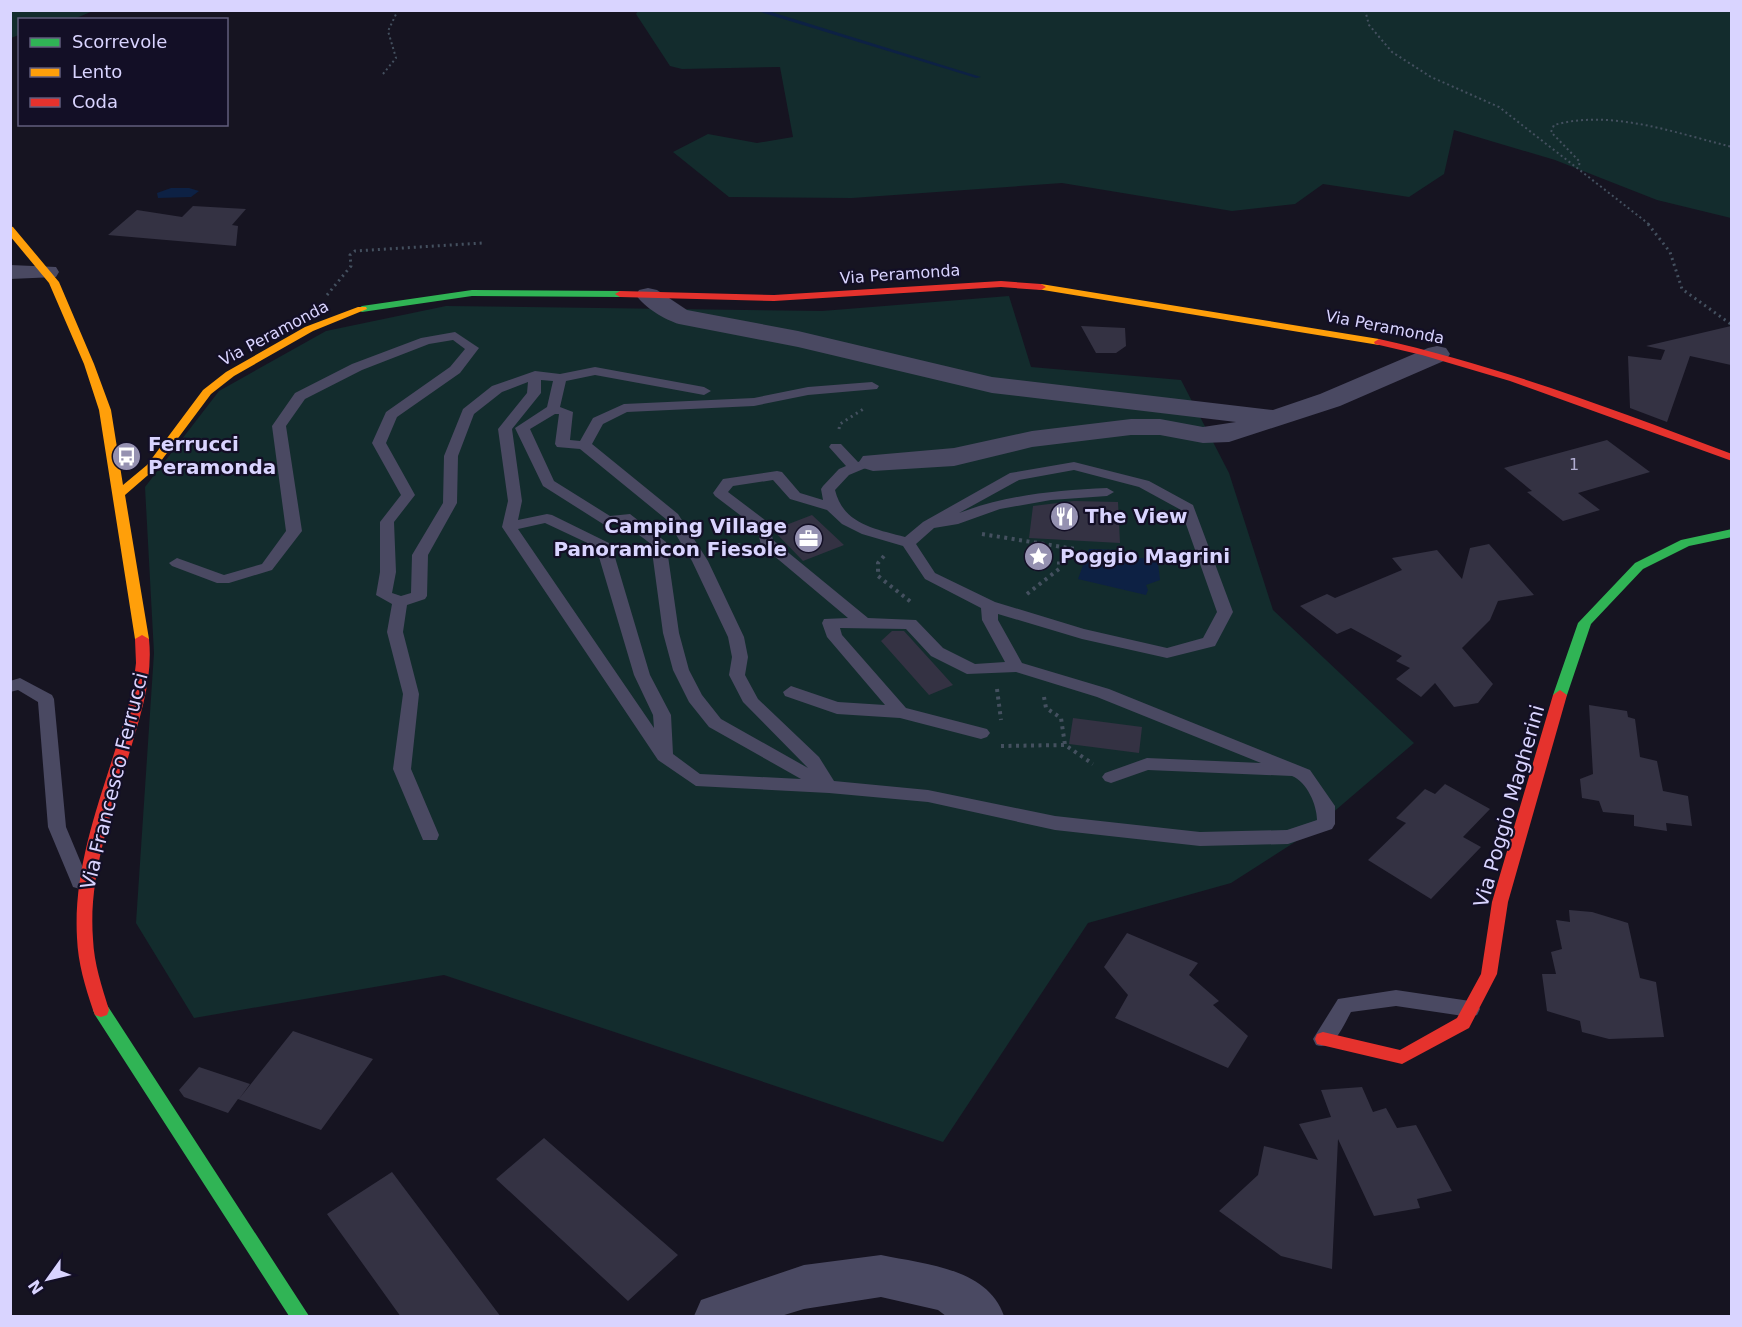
<svg xmlns="http://www.w3.org/2000/svg" width="1742" height="1327" font-family="'DejaVu Sans',sans-serif">
  <rect width="100%" height="100%" fill="#161421"/>
  <path fill="#132c2d" d="M 11,10 L 93,10 L 93,11 L 74,19 L 20,20 L 19,35 L 11,38 Z
    M 638,11 L 1731,11 L 1731,218 L 1657,200 L 1555,160 L 1454,130 L 1444,174 L 1409,197 L 1323,184 L 1295,204 L 1232,211 L 1062,183 L 852,198 L 729,197 L 673,152 L 708,134 L 757,143 L 793,137 L 780,67 L 682,69 L 670,66 L 636,14 Z
    M 1009,296 L 1031,367 L 1181,380 L 1229,473 L 1273,610 L 1414,743 L 1309,833 L 1231,883 L 1088,923 L 943,1142 L 444,975 L 194,1018 L 136,923 L 154,653 L 145,487 L 219,391 L 326,331 L 446,306 L 822,311 Z"/>
  <path fill="#0d2144" d="M 171,188 L 189,188 L 199,191 L 191,197 L 158,198 L 157,193 Z
    M 1089,549 L 1119,550 L 1129,558 L 1147,558 L 1158,563 L 1160,580 L 1146,585 L 1148,590 L 1146,595 L 1078,579 Z"/>
  <g fill="none" stroke-linecap="round" stroke-linejoin="round">
    <path fill="#0d2144" fill-rule="evenodd" d="M 754,10 L 765,10 L 981,77 L 976,78 Z"/>
  </g>
  <path fill="#343243" d="M 193,206 L 246,209 L 232,225 L 238,226 L 236,246 L 108,235 L 137,210 L 182,217 Z
    M 1081,326 L 1125,328 L 1126,346 L 1116,353 L 1096,353 Z
    M 1731,326 L 1731,365 L 1690,356 L 1667,422 L 1630,408 L 1628,356 L 1661,360 L 1665,350 L 1646,346 Z
    M 1607,440 L 1650,472 L 1578,493 L 1600,510 L 1563,521 L 1527,492 L 1532,491 L 1504,468 Z
    M 1074,501 L 1118,502 L 1120,543 L 1029,538 L 1033,506 Z
    M 812,515 L 844,545 L 803,561 L 773,530 Z
    M 1489,544 L 1534,595 L 1498,601 L 1490,620 L 1462,648 L 1493,684 L 1478,703 L 1454,707 L 1435,683 L 1421,697 L 1396,679 L 1410,668 L 1396,661 L 1402,656 L 1351,628 L 1337,634 L 1300,606 L 1327,594 L 1335,598 L 1402,570 L 1392,558 L 1437,550 L 1462,579 L 1470,548 Z
    M 892,631 L 904,631 L 953,685 L 929,695 L 881,641 Z
    M 1589,705 L 1627,711 L 1628,717 L 1635,719 L 1640,757 L 1657,761 L 1663,791 L 1688,796 L 1692,826 L 1666,823 L 1667,831 L 1634,826 L 1634,815 L 1603,812 L 1599,801 L 1582,798 L 1580,779 L 1593,774 Z
    M 1073,718 L 1142,727 L 1139,753 L 1069,744 Z
    M 1445,784 L 1490,809 L 1463,837 L 1481,847 L 1431,899 L 1368,860 L 1406,823 L 1396,818 L 1425,789 L 1435,794 Z
    M 1569,910 L 1592,912 L 1628,923 L 1640,978 L 1656,982 L 1664,1037 L 1609,1039 L 1582,1032 L 1580,1021 L 1547,1011 L 1542,974 L 1556,974 L 1551,952 L 1562,949 L 1556,920 L 1570,922 Z
    M 1127,933 L 1198,963 L 1189,975 L 1219,1001 L 1213,1005 L 1248,1036 L 1228,1068 L 1115,1018 L 1128,995 L 1104,967 Z
    M 293,1031 L 373,1059 L 321,1130 L 238,1099 L 228,1113 L 184,1097 L 179,1090 L 199,1067 L 250,1084 L 239,1099 Z
    M 1362,1087 L 1373,1112 L 1386,1108 L 1397,1128 L 1416,1125 L 1452,1191 L 1417,1199 L 1420,1208 L 1374,1216 L 1338,1139 L 1332,1269 L 1281,1256 L 1219,1211 L 1258,1175 L 1264,1146 L 1318,1160 L 1299,1124 L 1331,1117 L 1321,1090 Z
    M 544,1138 L 678,1255 L 628,1301 L 496,1179 Z
    M 392,1172 L 501,1317 L 401,1317 L 327,1214 Z"/>
  <g fill="none" stroke-linecap="round" stroke-linejoin="round">
    <path stroke="#44505f" stroke-width="2" stroke-dasharray="2 3" stroke-linecap="butt" d="M 1365,10 L 1369,25 L 1392,52 L 1431,77 L 1499,107 L 1650,225
      M 383,74 L 396,58 L 388,31 L 398,10
      M 1579,165 L 1580,162 L 1551,132 L 1554,125 C 1611,109 1676,133 1732,147"/>
    <path stroke="#44505f" stroke-width="3" stroke-dasharray="2 4" stroke-linecap="butt" d="M 1648,224 L 1670,252 L 1682,289 L 1732,325
      M 327,295 L 351,266 L 350,255 L 355,251 L 482,243
      M 839,429 L 840,424 L 865,408"/>
    <path stroke="#44505f" stroke-width="4" stroke-dasharray="3 4.5" stroke-linecap="butt" d="M 982,534 L 1075,549
      M 723,552 L 739,545 L 745,550
      M 884,556 L 878,563 L 878,576 L 911,602
      M 1027,594 L 1059,569 L 1059,561 L 1074,549
      M 997,689 L 1001,720
      M 1044,697 L 1046,708 L 1061,718 L 1065,745
      M 1001,746 L 1065,745 L 1093,764"/>
    <path fill="#4a4962" fill-rule="evenodd" d="M 455,332 L 479,348 L 460,373 L 397,417 L 386,443 L 415,495 L 394,522 L 396,572 L 392,593 L 401,596 L 411,593 L 412,555 L 443,503 L 444,456 L 463,409 L 492,386 L 535,371 L 560,374 L 595,367 L 704,387 L 711,391 L 704,395 L 595,375 L 566,381 L 560,407 L 573,412 L 570,440 L 580,441 L 593,418 L 624,404 L 754,398 L 808,387 L 872,382 L 879,386 L 877,389 L 808,395 L 754,406 L 627,412 L 603,424 L 592,444 L 678,514 L 708,561 L 744,637 L 748,657 L 745,675 L 758,699 L 819,757 L 834,781 L 928,790 L 1055,816 L 1200,832 L 1287,830 L 1317,820 C 1317,805 1307,782 1292,776 L 1148,770 L 1111,783 L 1105,781 L 1102,777 L 1105,773 L 1147,758 L 1261,763 L 1097,697 L 1016,672 L 967,674 L 931,656 L 906,629 L 840,628 L 842,635 L 906,708 L 987,729 L 990,733 L 987,737 L 981,739 L 900,718 L 837,714 L 785,696 L 783,692 L 791,686 L 838,702 L 885,705 L 827,637 L 822,623 L 824,619 L 848,618 L 761,545 L 757,528 L 715,496 L 713,493 L 723,479 L 777,471 L 782,472 L 800,493 L 823,500 L 821,489 L 823,486 L 839,469 L 846,466 L 829,447 L 831,444 L 841,444 L 858,462 L 873,458 L 880,462 L 849,475 L 835,490 C 843,524 875,529 905,537 L 923,522 L 1010,473 L 1074,462 L 1149,481 L 1193,505 L 1233,612 L 1215,646 L 1167,658 L 1082,639 L 998,614 L 998,620 L 1022,663 L 1109,689 L 1310,770 L 1335,806 L 1335,824 L 1332,829 L 1288,844 L 1200,846 L 1055,830 L 928,802 L 829,793 L 696,786 L 658,760 L 502,527 L 508,501 L 498,429 L 527,393 L 528,382 L 502,392 L 474,414 L 458,456 L 457,503 L 428,555 L 427,596 L 425,599 L 407,605 L 403,632 L 419,694 L 411,769 L 439,835 L 437,840 L 423,840 L 393,769 L 403,694 L 387,632 L 392,604 L 376,595 L 380,572 L 380,522 L 401,495 L 372,443 L 386,412 L 450,367 L 465,349 L 453,340 L 429,344 L 362,370 L 305,399 L 286,426 L 302,531 L 272,570 L 229,583 L 217,583 L 172,566 L 169,563 L 177,558 L 224,575 L 262,564 L 286,531 L 272,426 L 295,393 L 352,364 L 421,338 ZM 541,380 L 553,381 L 547,407 L 515,428 L 543,486 L 603,524 L 622,522 L 651,544 L 663,633 L 673,670 L 689,702 L 709,727 L 801,779 L 700,774 L 673,754 L 671,715 L 650,675 L 611,544 L 552,515 L 547,514 L 518,520 L 522,501 L 512,429 L 541,393 ZM 555,414 L 559,414 L 555,444 L 557,447 L 580,449 L 667,520 L 692,561 L 728,637 L 732,657 L 729,675 L 743,702 L 808,768 L 721,719 L 702,695 L 689,670 L 679,633 L 666,542 L 630,514 L 610,516 L 554,481 L 530,429 ZM 1074,470 L 1139,487 L 1181,510 L 1217,612 L 1203,638 L 1167,648 L 1084,629 L 995,602 L 935,573 L 916,544 L 934,528 L 958,524 L 1000,509 L 1051,500 L 1107,496 L 1114,492 L 1107,488 C 1056,490 1007,495 959,513 L 1019,480 ZM 773,480 L 790,499 L 827,510 L 842,524 L 862,534 L 903,546 L 925,579 L 981,608 L 982,620 L 1005,662 L 975,664 L 943,648 L 916,620 L 868,618 L 773,540 L 769,523 L 728,492 L 733,486 ZM 545,523 L 596,547 L 634,675 L 653,715 L 654,728 L 518,529 Z
      M 20,678 L 52,695 L 54,699 L 66,827 L 89,882 L 87,887 L 80,889 L 73,887 L 71,882 L 48,827 L 38,702 L 18,690 L 10,692 L 10,681 Z
      M 1396,990 L 1470,1001 L 1477,1003 L 1480,1009 L 1477,1015 L 1470,1017 L 1396,1006 L 1351,1012 C 1343,1026 1334,1051 1316,1045 L 1313,1039 L 1338,999 Z"/>
    <path fill="#4a4962" fill-rule="evenodd" d="M 10,265 L 56,267 L 59,272 L 56,277 L 10,279 Z
      M 648,288 L 657,290 L 687,310 L 798,331 L 992,377 L 1273,410 L 1320,394 L 1428,348 L 1437,346 L 1446,348 L 1450,354 L 1446,360 L 1340,406 L 1229,442 L 1203,443 L 1160,435 L 1131,435 L 1032,447 L 954,466 L 873,471 L 863,468 L 859,462 L 863,456 L 954,448 L 1032,431 L 1131,419 L 1160,419 L 1203,427 L 1236,422 L 992,393 L 798,347 L 679,324 C 665,320 644,307 636,295 L 639,290 Z
      M 881,1255 C 924,1264 988,1268 1004,1316 L 946,1316 L 938,1310 L 881,1297 L 804,1309 L 781,1316 L 694,1316 L 701,1300 L 804,1265 Z"/>
    <path fill="#30b455" fill-rule="evenodd" d="M 472,290 L 620,291 L 625,294 L 620,297 L 472,296 L 362,312 L 357,309 L 362,306 Z
      M 1732,529 L 1732,537 L 1689,546 L 1643,569 L 1591,624 L 1567,695 L 1565,698 L 1555,698 L 1553,695 L 1578,623 L 1635,563 L 1681,540 Z
      M 101,1003 L 107,1005 L 309,1316 L 289,1316 L 95,1015 L 93,1010 L 95,1005 Z"/>
    <path fill="#ff9f0a" fill-rule="evenodd" d="M 10,226 L 13,227 L 59,282 L 94,364 L 111,410 L 123,485 L 147,465 L 203,390 L 226,372 L 305,327 L 358,307 L 366,307 L 367,309 L 313,331 L 234,376 L 211,394 L 155,469 L 125,495 L 149,639 L 147,642 L 142,643 L 135,639 L 99,410 L 84,364 L 49,283 L 10,236 Z
      M 1041,284 L 1379,339 L 1384,342 L 1379,345 L 1037,289 L 1037,285 Z"/>
    <path fill="#e5322d" fill-rule="evenodd" d="M 1001,281 L 1041,284 L 1046,287 L 1041,290 L 1001,287 L 774,301 L 620,297 L 615,294 L 620,291 L 774,295 Z
      M 1379,339 C 1500,366 1615,410 1732,454 L 1732,461 L 1510,381 L 1422,355 L 1375,344 L 1374,342 Z
      M 142,635 L 149,639 C 153,678 141,714 130,751 C 112,812 88,875 93,939 C 94,964 102,987 109,1010 L 107,1015 L 101,1017 L 95,1015 L 93,1010 C 85,986 78,963 77,938 C 72,851 114,770 133,687 L 136,663 L 135,639 Z
      M 1560,690 L 1567,695 L 1508,902 L 1497,974 L 1469,1028 L 1402,1064 L 1317,1044 L 1315,1039 L 1317,1034 L 1323,1032 L 1400,1050 L 1457,1018 L 1481,974 L 1492,902 L 1553,695 Z"/>
  </g>
  <defs>
    <symbol id="bus-disc" viewBox="-11 -11 22 22"><circle r="9.5" fill="#9591b1" stroke="#130f26"/><path d="M-5-6H5V4H4V6H2V4H-2V6H-4V4H-5ZM-3.5-4V0h7V-4ZM-3.5 1.2v1.5H-2V1.2ZM2 1.2v1.5H3.5V1.2Z" fill="#fff"/></symbol>
    <symbol id="restaurant-disc" viewBox="-11 -11 22 22"><circle r="9.5" fill="#9591b1" stroke="#130f26"/><path d="M-5-6h1v4h1v-4h1v4h1v-4h1v5L-1.5 .5V6h-2V.5L-5-1ZM5-6V6H3V1.5H1.5Q1.5-4 5-6Z" fill="#fff"/></symbol>
    <symbol id="office-disc" viewBox="-11 -11 22 22"><circle r="9.5" fill="#9591b1" stroke="#130f26"/><path d="M-6-3h4V-5.5h4V-3h4V5H-6ZM-1-4.5V-3h2v-1.5ZM-6 0V1H6V0Z" fill="#fff"/></symbol>
    <symbol id="sight-disc" viewBox="-11 -11 22 22"><circle r="9.5" fill="#9591b1" stroke="#130f26"/><path d="M0-6L1.8-2.2L6-1.7L2.9 1.2L3.7 5.4L0 3.3L-3.7 5.4L-2.9 1.2L-6-1.7L-1.8-2.2Z" fill="#fff"/></symbol>
  </defs>
  <g fill-rule="evenodd">
    <use href="#bus-disc" x="110" y="440" width="33" height="33"/>
    <use href="#restaurant-disc" x="1048" y="500" width="33" height="33"/>
    <use href="#office-disc" x="792" y="522" width="33" height="33"/>
    <use href="#sight-disc" x="1022" y="540" width="33" height="33"/>
  </g>
  <g text-anchor="middle" dominant-baseline="central" stroke-width="4.5" stroke-linejoin="round" paint-order="stroke">
    <g font-size="16" fill="#d9d4ff" stroke="#130f26">
      <text transform="translate(900 274) rotate(-4)">Via Peramonda</text>
      <text transform="translate(1385 327) rotate(11)">Via Peramonda</text>
      <text transform="translate(274 333) rotate(-28)">Via Peramonda</text>
    </g>
    <g font-size="16" fill="#b0acd0">
      <text x="1574" y="464">1</text>
    </g>
    <g font-size="20" font-weight="bold" fill="#d9d4ff" stroke="#130f26" text-anchor="start">
      <text x="148" y="444">Ferrucci<tspan x="148" dy="23">Peramonda</tspan></text>
      <text x="1085" y="516">The View</text>
      <text x="787" y="526" text-anchor="end">Camping Village<tspan x="787" dy="23">Panoramicon Fiesole</tspan></text>
      <text x="1060" y="556">Poggio Magrini</text>
    </g>
    <g font-size="20" fill="#d9d4ff" stroke="#130f26">
      <text transform="translate(114 781) rotate(-76)">Via Francesco Ferrucci</text>
      <text transform="translate(1509 806) rotate(-74)">Via Poggio Magherini</text>
    </g>
  </g>
  <rect width="1742" height="1327" fill="none" stroke="#d9d4ff" stroke-width="24"/>
  <rect x="18" y="18" width="210" height="108" fill="#130f26" stroke="#625e7d" stroke-width="1.5"/>
  <rect x="30" y="38" width="30" height="9" fill="#30b455" stroke="#625e7d" stroke-width="1.5"/>
  <text x="72" y="48" font-size="18" fill="#d9d4ff">Scorrevole</text>
  <rect x="30" y="68" width="30" height="9" fill="#ff9f0a" stroke="#625e7d" stroke-width="1.5"/>
  <text x="72" y="78" font-size="18" fill="#d9d4ff">Lento</text>
  <rect x="30" y="98" width="30" height="9" fill="#e5322d" stroke="#625e7d" stroke-width="1.5"/>
  <text x="72" y="108" font-size="18" fill="#d9d4ff">Coda</text>
  <g transform="translate(48 1279) rotate(236)" stroke="#130f26" stroke-width="4.5" paint-order="stroke">
  <path d="M0-4.5L10 22L0 15L-10 22Z" fill="#d9d4ff"/>
  <text y="-9" font-size="16" font-weight="bold" text-anchor="middle" fill="#d9d4ff">N</text>
  </g>
</svg>
